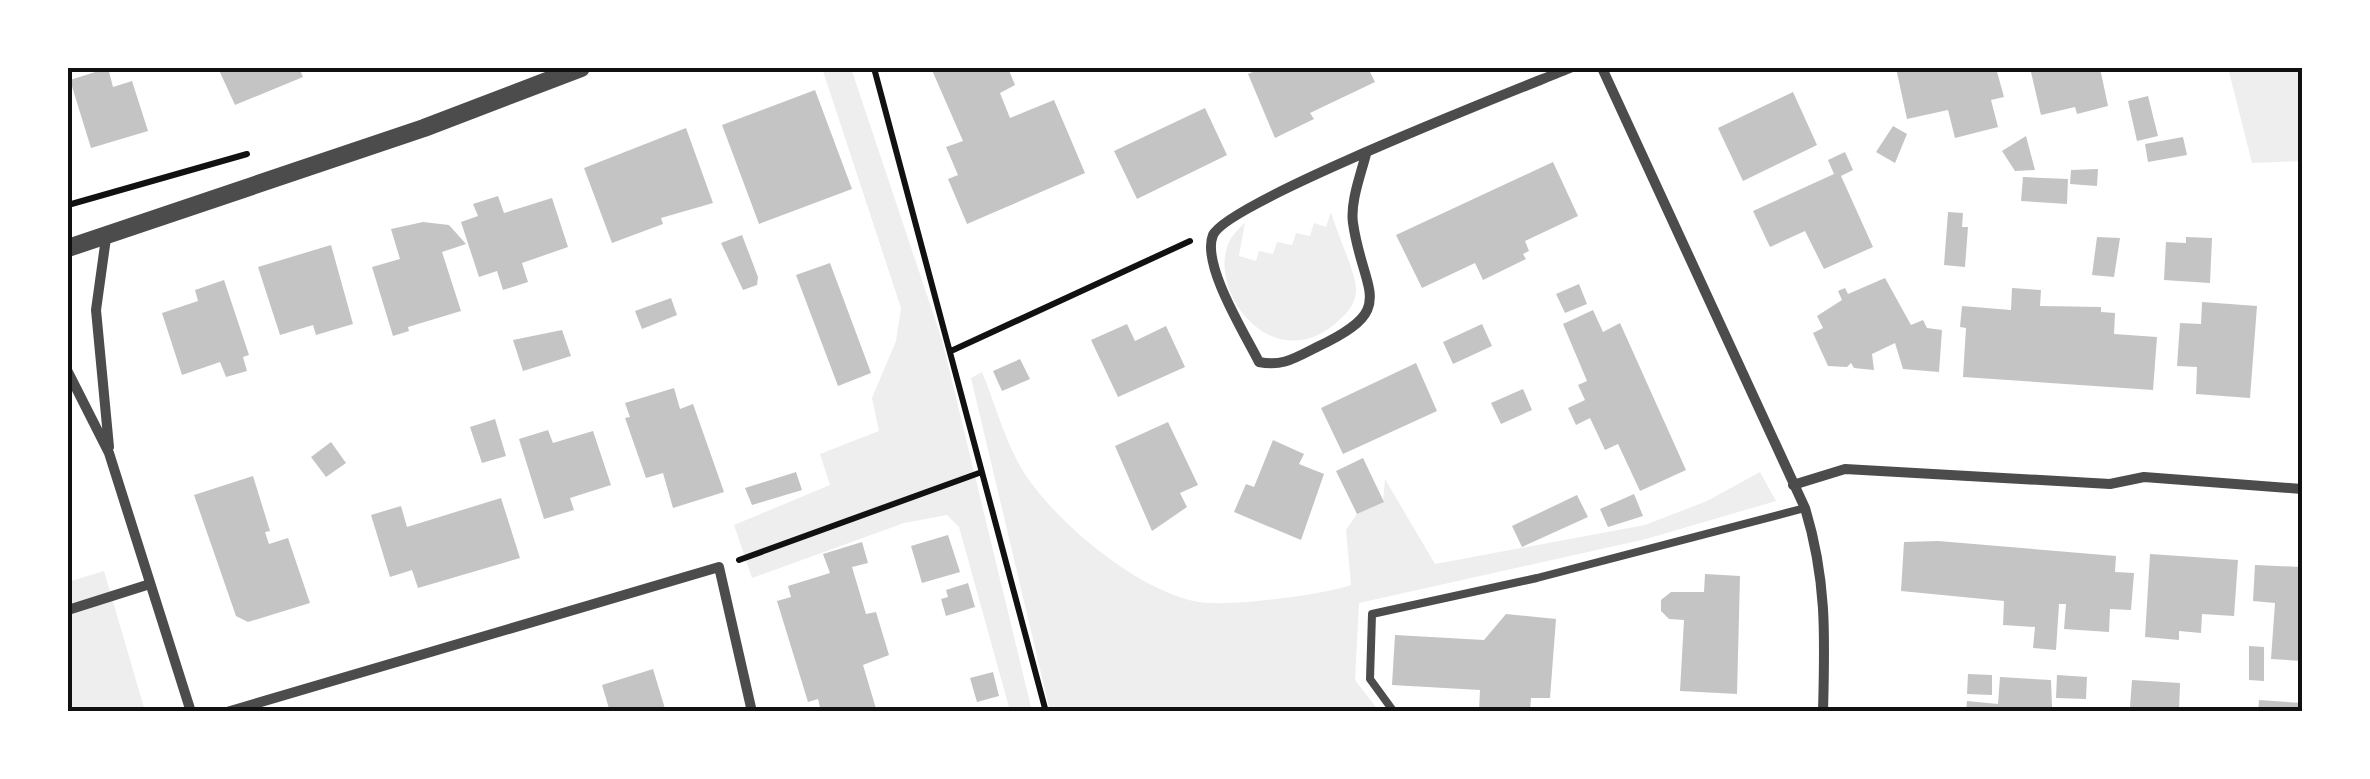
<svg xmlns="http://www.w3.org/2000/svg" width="2370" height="779" font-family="Montserrat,sans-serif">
  <rect width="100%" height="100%" fill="#fff"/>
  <path fill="#eee" d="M 822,68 L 851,68 L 942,340 L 1032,711 L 1010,711 L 959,527 L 947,515 L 904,523 L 752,578 L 734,525 L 830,485 L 820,454 L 879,431 L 872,398 L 896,341 L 901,308 Z
    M 2228,68 L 2302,68 L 2302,161 L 2252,163 Z
    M 1331,212 C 1336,232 1358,276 1356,293 C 1354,307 1345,315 1335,324 C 1269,378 1205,287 1230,240 C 1234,233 1241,227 1245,222 L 1239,256 L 1256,261 L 1259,251 L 1273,254 L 1277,242 L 1292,245 L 1296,233 L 1310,236 L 1314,223 L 1326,227 Z
    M 982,372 C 995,403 1005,442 1023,471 C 1055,522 1139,592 1199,602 C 1228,607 1323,595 1351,585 L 1346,530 L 1357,514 L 1383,502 L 1385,479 L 1435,564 L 1645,525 L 1707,501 L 1760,472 L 1776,501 L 1646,539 L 1359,603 L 1355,680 L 1379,711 L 1050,711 L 971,378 Z
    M 104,571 L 145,711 L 68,712 L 68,582 Z"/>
  <path fill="#c4c4c4" d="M 108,68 L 113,87 L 132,81 L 148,131 L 91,148 L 70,80 Z
    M 218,68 L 299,68 L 303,77 L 235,105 Z
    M 931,68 L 1008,68 L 1015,85 L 1000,93 L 1010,118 L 1054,100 L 1085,173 L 967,224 L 948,179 L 958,175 L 946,147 L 963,141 Z
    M 1262,68 L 1368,68 L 1375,82 L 1310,113 L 1314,119 L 1275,138 L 1248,74 Z
    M 1896,68 L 1996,68 L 2004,97 L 1991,100 L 1998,127 L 1955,138 L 1948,110 L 1907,119 Z
    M 2030,68 L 2100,68 L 2108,106 L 2077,114 L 2075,107 L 2041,115 Z
    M 815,90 L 852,189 L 759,224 L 722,125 Z
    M 1793,92 L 1817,145 L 1743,181 L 1718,128 Z
    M 2148,96 L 2158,136 L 2137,141 L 2128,101 Z
    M 1205,108 L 1227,155 L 1137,199 L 1114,151 Z
    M 1893,126 L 1907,134 L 1895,163 L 1876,152 Z
    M 686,128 L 713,203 L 661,218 L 663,224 L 612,243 L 584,168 Z
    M 2026,136 L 2035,170 L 2015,171 L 2002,151 Z
    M 2183,137 L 2187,155 L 2148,162 L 2145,144 Z
    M 1845,152 L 1853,170 L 1841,176 L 1873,247 L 1824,269 L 1805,231 L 1770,247 L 1753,211 L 1834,174 L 1828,160 Z
    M 1553,162 L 1578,216 L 1525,241 L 1529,251 L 1523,254 L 1526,259 L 1483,280 L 1475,263 L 1422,288 L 1396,235 Z
    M 2098,169 L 2097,186 L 2070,184 L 2071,170 Z
    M 2023,177 L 2068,179 L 2067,204 L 2021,201 Z
    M 498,196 L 504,213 L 552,198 L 568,247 L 522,263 L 528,282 L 503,290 L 497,271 L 479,277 L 461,222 L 478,216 L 473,204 Z
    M 1948,212 L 1963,213 L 1962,227 L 1968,227 L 1965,267 L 1944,265 Z
    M 423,222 L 449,225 L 466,244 L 442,252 L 461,311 L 408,327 L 409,331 L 393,336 L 372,267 L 400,259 L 391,229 Z
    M 742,235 L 758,277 L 757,285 L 743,290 L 721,243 Z
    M 2097,237 L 2120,238 L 2114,277 L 2092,275 Z
    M 2186,237 L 2212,238 L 2210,283 L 2164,280 L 2166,242 L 2186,243 Z
    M 331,245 L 353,324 L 316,335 L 313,325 L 280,335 L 258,267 Z
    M 830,263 L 871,373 L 838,386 L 796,275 Z
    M 1885,278 L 1911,325 L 1923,320 L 1927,328 L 1942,330 L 1939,372 L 1903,369 L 1895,343 L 1872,354 L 1874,370 L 1854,368 L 1851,363 L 1847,367 L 1828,366 L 1813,333 L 1823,328 L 1817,316 L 1842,300 L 1838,291 L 1845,288 L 1848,294 Z
    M 224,280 L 249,355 L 243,357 L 247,371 L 226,377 L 220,362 L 182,375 L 162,313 L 198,301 L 195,290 Z
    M 1579,284 L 1587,304 L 1565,313 L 1556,294 Z
    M 2012,288 L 2041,290 L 2040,306 L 2101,307 L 2101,312 L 2115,313 L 2114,334 L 2157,337 L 2153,390 L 1963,377 L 1966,328 L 1960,327 L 1962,306 L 2011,310 Z
    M 671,298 L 677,315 L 642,329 L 635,311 Z
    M 2202,302 L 2257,306 L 2250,398 L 2196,394 L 2197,367 L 2177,366 L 2180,323 L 2201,324 Z
    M 1593,310 L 1603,332 L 1620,323 L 1686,470 L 1640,491 L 1618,444 L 1605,450 L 1590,418 L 1576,425 L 1568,408 L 1585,400 L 1578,385 L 1587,381 L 1563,324 Z
    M 1127,324 L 1135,341 L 1166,326 L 1185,367 L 1118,397 L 1091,340 Z
    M 1482,324 L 1492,346 L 1453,364 L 1443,342 Z
    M 562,330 L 571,356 L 523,371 L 513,340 Z
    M 1020,359 L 1030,379 L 1002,391 L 993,371 Z
    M 1416,363 L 1437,411 L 1343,454 L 1321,408 Z
    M 674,388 L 680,409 L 693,404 L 724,492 L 673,508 L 663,473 L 646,478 L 625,418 L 630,417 L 625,403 Z
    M 1523,389 L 1532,410 L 1501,424 L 1491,403 Z
    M 495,419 L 506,456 L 482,463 L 470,427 Z
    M 1168,422 L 1198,485 L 1180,493 L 1187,507 L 1152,531 L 1115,446 Z
    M 548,430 L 553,443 L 593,431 L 611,485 L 570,498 L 574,510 L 544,519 L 519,439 Z
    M 1273,440 L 1304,454 L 1299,464 L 1324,474 L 1301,540 L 1234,512 L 1246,484 L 1254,487 Z
    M 331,442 L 346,463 L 326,477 L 311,457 Z
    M 1363,458 L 1384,502 L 1357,514 L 1336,471 Z
    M 796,472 L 802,490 L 752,505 L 745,488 Z
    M 253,476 L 270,531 L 265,532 L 269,544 L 288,538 L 310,603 L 248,622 L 236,616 L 194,495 Z
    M 1634,494 L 1643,516 L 1608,527 L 1600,509 Z
    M 1577,495 L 1588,517 L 1522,547 L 1512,526 Z
    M 501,498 L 520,558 L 418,588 L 412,570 L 390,577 L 371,515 L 401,506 L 407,527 Z
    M 948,535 L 960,572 L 922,583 L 911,546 Z
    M 1938,541 L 2116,556 L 2115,572 L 2134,573 L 2131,610 L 2110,609 L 2109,632 L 2064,629 L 2066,604 L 2059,604 L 2056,650 L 2033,648 L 2035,627 L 2003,625 L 2004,601 L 1901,591 L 1904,542 Z
    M 862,542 L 868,563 L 852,567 L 866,614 L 876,612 L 889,655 L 863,665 L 877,712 L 821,712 L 818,699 L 808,702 L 777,601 L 791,597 L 788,586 L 830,573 L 823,554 Z
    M 2150,554 L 2238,560 L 2234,616 L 2202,614 L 2201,633 L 2179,631 L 2179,640 L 2145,637 Z
    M 2255,565 L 2302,567 L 2302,661 L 2271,659 L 2275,603 L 2253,601 Z
    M 1705,574 L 1740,576 L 1737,694 L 1680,691 L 1684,620 L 1669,619 L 1661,611 L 1661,600 L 1671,592 L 1704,592 Z
    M 968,583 L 975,607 L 946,616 L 941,599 L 948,597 L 946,590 Z
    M 1506,614 L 1556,619 L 1550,698 L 1531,698 L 1530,712 L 1479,712 L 1480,690 L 1392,685 L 1395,635 L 1484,640 Z
    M 2249,646 L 2264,647 L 2264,681 L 2249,680 Z
    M 653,669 L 666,712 L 610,712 L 602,685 Z
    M 993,672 L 999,696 L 977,702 L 970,678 Z
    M 1968,674 L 1992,675 L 1992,695 L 1967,694 Z
    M 2057,675 L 2087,677 L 2086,699 L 2056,698 Z
    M 2000,677 L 2051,680 L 2052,707 L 1966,712 L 1967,701 L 1998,704 Z
    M 2132,680 L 2180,683 L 2179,710 L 2130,707 Z
    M 2259,700 L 2302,703 L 2302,712 L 2258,712 Z"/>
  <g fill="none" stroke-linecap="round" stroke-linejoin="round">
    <path stroke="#111" stroke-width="6" d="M 874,68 L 1046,712
      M 68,205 L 247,154
      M 951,351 L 1190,241
      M 739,560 L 979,473"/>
    <path stroke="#4c4c4c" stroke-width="8" d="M 1394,712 L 1370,679 L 1372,614 L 1537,578 L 1805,508"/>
    <path stroke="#4c4c4c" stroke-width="10" d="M 1602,68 L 1805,508 C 1827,580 1825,637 1823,712
      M 1366,154 C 1361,174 1350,202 1353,223 C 1363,294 1400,308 1317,347 C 1295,358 1282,367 1259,362 C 1245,334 1201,264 1213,235 C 1227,202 1519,89 1570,68
      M 106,238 L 96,310 L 109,447
      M 68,372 L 109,453 L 191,712
      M 1793,485 L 1845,469 L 2110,484 L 2144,477 L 2302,489
      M 68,610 L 150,584
      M 227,712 L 719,567 L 752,712"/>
    <path stroke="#4c4c4c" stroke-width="18" d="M 68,248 L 424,128 L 581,68"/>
  </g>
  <rect width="2370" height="779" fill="none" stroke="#ffffff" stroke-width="140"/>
  <rect x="70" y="70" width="2230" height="639" fill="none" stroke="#111" stroke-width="4"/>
</svg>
